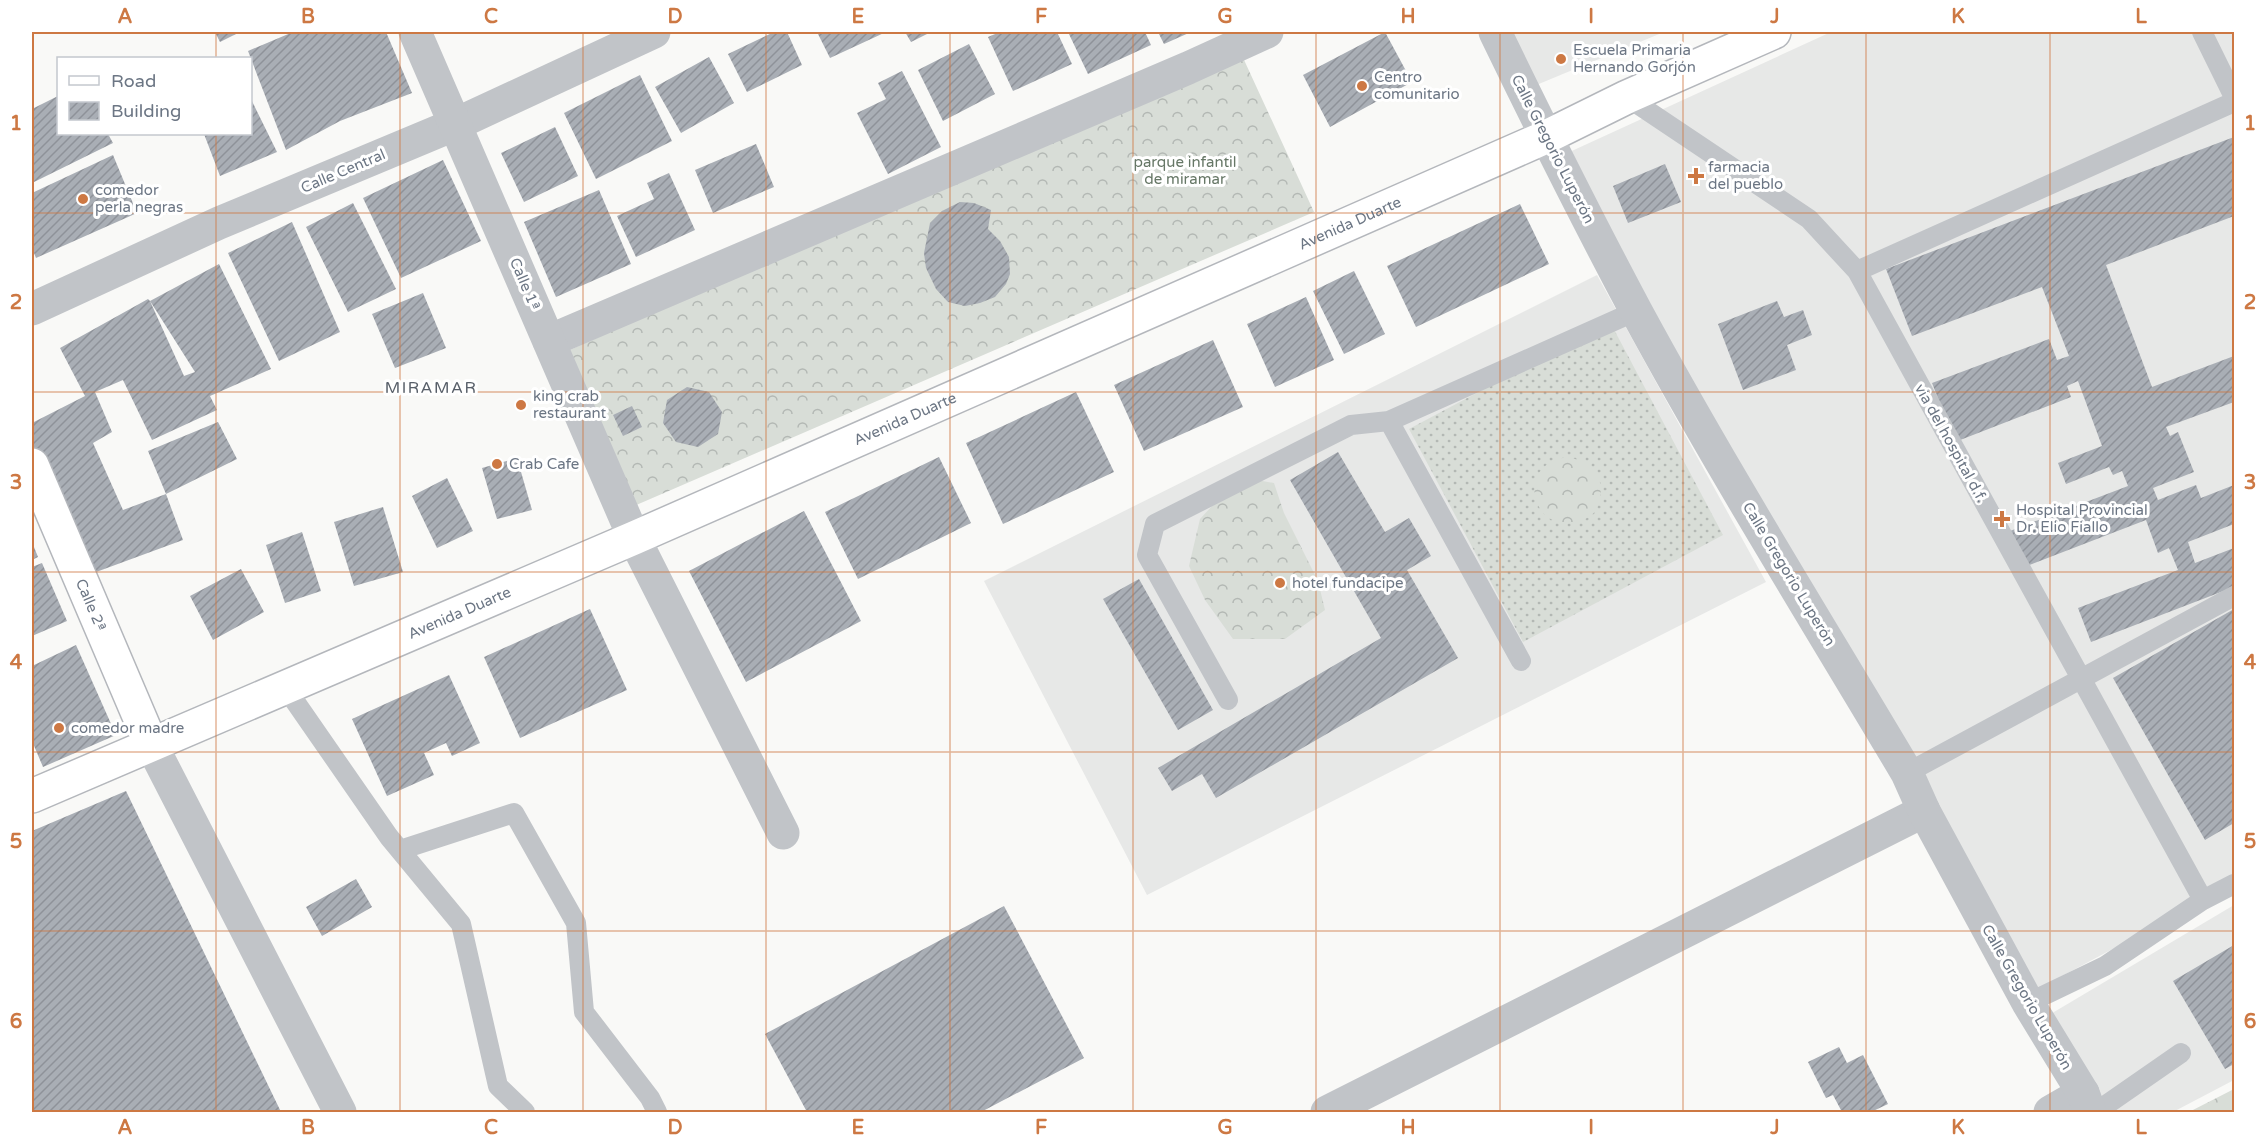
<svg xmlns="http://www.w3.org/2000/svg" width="2266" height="1144" font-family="'Varela Round',sans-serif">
  <defs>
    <pattern id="grass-dots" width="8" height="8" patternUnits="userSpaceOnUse" patternTransform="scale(1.5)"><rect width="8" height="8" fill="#d8ddd7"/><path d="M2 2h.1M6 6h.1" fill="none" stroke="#b3b8b4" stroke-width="1.8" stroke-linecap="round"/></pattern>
    <pattern id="forest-crowns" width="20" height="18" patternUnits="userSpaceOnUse" patternTransform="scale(1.5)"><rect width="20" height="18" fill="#d8ddd7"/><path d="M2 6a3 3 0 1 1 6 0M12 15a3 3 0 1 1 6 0" fill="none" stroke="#b3b8b4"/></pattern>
    <pattern id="building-hatch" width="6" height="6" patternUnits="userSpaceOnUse" patternTransform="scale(1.5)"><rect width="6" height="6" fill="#a9aeb5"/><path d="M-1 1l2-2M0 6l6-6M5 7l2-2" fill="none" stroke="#8e9299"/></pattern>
  </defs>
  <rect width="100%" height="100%" fill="#f9f9f7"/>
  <path fill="#e7e8e7" d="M 1513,32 L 1664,32 L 1534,86 Z
    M 1831,32 L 2234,32 L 2234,884 L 2036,990 L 1563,155 Z
    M 1597,275 L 1766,582 L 1147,895 L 984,581 Z
    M 2234,905 L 2234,1080 L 2173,1112 L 2107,1112 L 2049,1015 Z"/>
  <path fill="url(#grass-dots)" d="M 1610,322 L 1723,535 L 1523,642 L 1409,429 Z"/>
  <path fill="url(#forest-crowns)" d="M 1239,49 L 1314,212 L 634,506 L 561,354 Z
    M 1570,457 C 1580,461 1591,464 1597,474 C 1604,486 1601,510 1589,517 C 1534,547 1509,461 1570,457 Z
    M 1257,480 L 1274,483 L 1284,513 L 1318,581 L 1325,610 L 1285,639 L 1233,639 L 1205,600 L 1189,566 L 1200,519 L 1212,506 Z
    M 2234,1089 L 2234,1112 L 2189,1112 Z"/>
  <path fill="url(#building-hatch)" fill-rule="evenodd" d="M 215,32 L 240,32 L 220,42 Z
    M 293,32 L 386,32 L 412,93 L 340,121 L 286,150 L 248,51 Z
    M 774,32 L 787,32 L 802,65 L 747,92 L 728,54 Z
    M 817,32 L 886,32 L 830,58 Z
    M 905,32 L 931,32 L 911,42 Z
    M 1000,32 L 1057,32 L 1072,64 L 1013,91 L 988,37 Z
    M 1068,32 L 1145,32 L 1151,45 L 1088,74 Z
    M 1158,32 L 1191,32 L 1164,44 Z
    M 1385,32 L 1412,82 L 1330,127 L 1303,75 Z
    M 969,44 L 995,94 L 943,121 L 918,70 Z
    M 709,57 L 734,103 L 681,133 L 655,87 Z
    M 902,71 L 941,147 L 888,174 L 857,113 L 886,99 L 878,83 Z
    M 640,75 L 672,141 L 596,179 L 564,113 Z
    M 58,96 L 58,134 L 108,134 L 113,143 L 32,183 L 32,109 Z
    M 250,97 L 277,152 L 220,176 L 204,134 L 250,134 Z
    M 555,127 L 578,176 L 524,202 L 501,153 Z
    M 2234,137 L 2234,216 L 2106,265 L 2152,387 L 2234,356 L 2234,402 L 2166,427 L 2170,436 L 2178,432 L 2194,472 L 2153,488 L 2158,500 L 2196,485 L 2201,498 L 2234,485 L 2234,524 L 2188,542 L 2195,563 L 2234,548 L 2234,587 L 2091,642 L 2078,608 L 2178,570 L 2169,548 L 2158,553 L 2146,520 L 2024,567 L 2010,531 L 2128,486 L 2122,471 L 2113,475 L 2109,467 L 2066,484 L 2058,463 L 2102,446 L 2078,381 L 2067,386 L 2071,397 L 1955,442 L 1932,383 L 2049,339 L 2057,360 L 2069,356 L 2042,287 L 1912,336 L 1886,269 Z
    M 756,144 L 774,187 L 713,213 L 695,170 Z
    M 113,155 L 137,213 L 36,258 L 32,248 L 32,193 Z
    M 443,160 L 481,241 L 401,278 L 363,198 Z
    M 1665,164 L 1681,202 L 1628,223 L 1613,186 Z
    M 669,173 L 695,230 L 636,257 L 617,216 L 654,199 L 647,183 Z
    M 599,190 L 631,264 L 556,297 L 524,222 Z
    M 960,202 L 974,203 L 991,210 L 988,229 L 1000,241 L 1009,257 L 1010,274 L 1006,284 L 995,297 L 980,303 L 965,306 L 948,302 L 936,289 L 926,268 L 924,253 L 930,223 L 942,211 Z
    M 353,203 L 396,289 L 348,312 L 306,227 Z
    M 1520,204 L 1549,264 L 1416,327 L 1387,266 Z
    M 292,222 L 340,332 L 279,361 L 228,253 Z
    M 219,264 L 271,369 L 210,396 L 217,410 L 152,440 L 123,380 L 95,392 L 112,432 L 93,443 L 123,510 L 166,494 L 183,540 L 88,575 L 45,470 L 32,445 L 32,423 L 85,396 L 60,348 L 148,299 L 150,301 ZM 150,301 L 195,372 L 184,376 Z
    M 1354,271 L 1385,334 L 1344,354 L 1313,291 Z
    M 423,293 L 446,348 L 395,368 L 372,314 Z
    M 1306,297 L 1334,360 L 1275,387 L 1247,324 Z
    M 1777,301 L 1784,317 L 1803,310 L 1812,335 L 1787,345 L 1796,370 L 1743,390 L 1718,324 Z
    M 1213,340 L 1243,407 L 1144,451 L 1114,385 Z
    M 687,387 L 709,392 L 722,412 L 718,434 L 698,447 L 676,442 L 663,423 L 667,400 Z
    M 1076,392 L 1114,472 L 1003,524 L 966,443 Z
    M 632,406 L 642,427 L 623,436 L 613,415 Z
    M 218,422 L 237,459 L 166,494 L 148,451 Z
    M 1338,452 L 1385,532 L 1409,518 L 1431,556 L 1407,570 L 1458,658 L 1216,798 L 1202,774 L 1172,791 L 1158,768 L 1381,638 L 1290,480 Z
    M 939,457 L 971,523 L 858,579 L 825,512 Z
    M 517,458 L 532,510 L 497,519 L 482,468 Z
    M 447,478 L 473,531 L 437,548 L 412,496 Z
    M 383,507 L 403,572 L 354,586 L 334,522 Z
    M 804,511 L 861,621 L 746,682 L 689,571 Z
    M 302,532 L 321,591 L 285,603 L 266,545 Z
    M 32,542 L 38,557 L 32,560 Z
    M 42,563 L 67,621 L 32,636 L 32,567 Z
    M 241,569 L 264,612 L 213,640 L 190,596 Z
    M 1139,579 L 1213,710 L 1178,730 L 1103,599 Z
    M 590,609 L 627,690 L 520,738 L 484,657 Z
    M 2234,609 L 2234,823 L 2205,840 L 2113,678 Z
    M 76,645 L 116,735 L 43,767 L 32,741 L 32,666 Z
    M 449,675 L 480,743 L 452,756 L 446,743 L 424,753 L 434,775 L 387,796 L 352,719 Z
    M 126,791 L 281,1112 L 32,1112 L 32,831 Z
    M 356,879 L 372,907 L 322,936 L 306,907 Z
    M 1004,906 L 1084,1058 L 981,1112 L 807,1112 L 765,1034 Z
    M 2234,945 L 2234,1064 L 2225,1069 L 2173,981 Z
    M 1839,1047 L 1847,1063 L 1863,1055 L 1888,1104 L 1871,1112 L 1842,1112 L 1833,1095 L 1826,1098 L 1808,1062 Z"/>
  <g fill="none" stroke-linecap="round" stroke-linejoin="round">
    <defs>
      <g id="secondary">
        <path d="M 32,465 L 151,744"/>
        <path id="s1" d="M 32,796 L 634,538 L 1546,137 L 1627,97 L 1774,32"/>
      </g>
    </defs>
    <use href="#secondary" stroke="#b4b7bc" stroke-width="36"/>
    <path stroke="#c1c4c8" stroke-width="20" d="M 2202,32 L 2234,97
      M 1627,97 L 1809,219 L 1857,271 L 2203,900 L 2234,884
      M 1857,271 L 2234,102
      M 1521,661 L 1389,421 L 1636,311
      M 285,687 L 389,837 L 461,924 L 498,1086 L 525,1112
      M 1228,700 L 1147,555 L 1155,524 L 1351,425 L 1389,421
      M 1907,773 L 2234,596
      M 400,850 L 514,813 L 576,923 L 584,1012 L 650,1098 L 657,1112
      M 2028,1003 L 2105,966 L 2203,900
      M 2096,1112 L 2181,1053"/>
    <path stroke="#c1c4c8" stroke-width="33" d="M 32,309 L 219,223 L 456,124 L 654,32
      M 549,341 L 1188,68 L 1267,32
      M 634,538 L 783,833
      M 151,744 L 340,1112
      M 1327,1112 L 1924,811
      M 2050,1112 L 2083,1093"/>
    <path stroke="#c1c4c8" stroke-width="33" d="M 415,32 L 634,538
      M 1495,32 C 1540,125 1587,219 1636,311 C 1721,468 1816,620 1907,773 L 1924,811 L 2028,1003 L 2083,1093 L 2090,1112"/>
    <use href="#secondary" stroke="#fff" stroke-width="33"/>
  </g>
  <path fill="none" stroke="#cd7843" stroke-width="1.5" stroke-opacity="0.55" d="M 216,32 L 216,58M 400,32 L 400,1112M 583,32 L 583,1112M 766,32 L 766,1112M 950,32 L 950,1112M 1133,32 L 1133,1112M 1316,32 L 1316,1112M 1500,32 L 1500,1112M 1683,32 L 1683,1112M 1866,32 L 1866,1112M 2050,32 L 2050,1112M 216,134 L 216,1112M 32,213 L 2234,213M 32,392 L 2234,392M 32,572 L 2234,572M 32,752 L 2234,752M 32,931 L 2234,931"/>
  <g fill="#cd7843" stroke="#fff" stroke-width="2">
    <circle cx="1561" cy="59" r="6"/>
    <circle cx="1362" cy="86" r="6"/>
    <path d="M1693 167h6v6h6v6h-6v6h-6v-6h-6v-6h6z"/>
    <circle cx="83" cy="199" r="6"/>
    <circle cx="521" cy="405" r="6"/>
    <circle cx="497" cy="464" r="6"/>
    <path d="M1999 510h6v6h6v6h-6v6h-6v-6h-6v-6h6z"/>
    <circle cx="1280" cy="583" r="6"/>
    <circle cx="59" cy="728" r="6"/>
  </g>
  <g text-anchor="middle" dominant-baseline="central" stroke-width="6" stroke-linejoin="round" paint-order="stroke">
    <g font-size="15" fill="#6c7684" stroke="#fff" text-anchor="start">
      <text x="1573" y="50">Escuela Primaria<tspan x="1573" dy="17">Hernando Gorjón</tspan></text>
      <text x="1374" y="77">Centro<tspan x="1374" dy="17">comunitario</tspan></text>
      <text x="1708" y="167">farmacia<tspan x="1708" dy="17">del pueblo</tspan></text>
      <text x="95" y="190">comedor<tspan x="95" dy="17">perla negras</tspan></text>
      <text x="533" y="396">king crab<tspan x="533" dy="17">restaurant</tspan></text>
      <text x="509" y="464">Crab Cafe</text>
      <text x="2016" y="510">Hospital Provincial<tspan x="2016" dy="17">Dr. Elio Fiallo</tspan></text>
      <text x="1292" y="583">hotel fundacipe</text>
      <text x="71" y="728">comedor madre</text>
    </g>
    <g font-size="15" fill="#6c7684" stroke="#fff">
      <text transform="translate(1553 149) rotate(63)">Calle Gregorio Luperón</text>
      <text transform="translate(343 171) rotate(-23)">Calle Central</text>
      <text stroke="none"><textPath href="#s1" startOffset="1437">Avenida Duarte</textPath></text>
      <text transform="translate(525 284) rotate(67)">Calle 1ª</text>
      <text stroke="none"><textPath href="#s1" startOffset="951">Avenida Duarte</textPath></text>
      <text transform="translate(1951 443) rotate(61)">via del hospital d.f.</text>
      <text transform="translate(1789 574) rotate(59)">Calle Gregorio Luperón</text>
      <text transform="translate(91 605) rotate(67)">Calle 2ª</text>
      <text stroke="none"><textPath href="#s1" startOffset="465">Avenida Duarte</textPath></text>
      <text transform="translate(2027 997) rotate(60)">Calle Gregorio Luperón</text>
    </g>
    <g font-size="15" fill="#676" stroke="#fff">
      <text x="1185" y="162">parque infantil<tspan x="1185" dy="17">de miramar</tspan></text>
    </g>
    <g font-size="16" letter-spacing="1.5" fill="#59606a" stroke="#fff">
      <text x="431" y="388">MIRAMAR</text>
    </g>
  </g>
  <rect width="2266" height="1144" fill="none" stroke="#ffffff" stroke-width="66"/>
  <rect x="57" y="57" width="195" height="78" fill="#ffffff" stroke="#c4c8ce" stroke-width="1.5"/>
  <rect x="69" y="76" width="30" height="9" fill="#ffffff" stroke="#c4c8ce" stroke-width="1.5"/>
  <text x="111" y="87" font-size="18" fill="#6c7684">Road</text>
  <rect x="69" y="102" width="30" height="18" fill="url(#building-hatch)" stroke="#c4c8ce" stroke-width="1.5"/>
  <text x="111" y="117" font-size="18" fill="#6c7684">Building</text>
  <rect x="33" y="33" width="2200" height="1078" fill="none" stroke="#cd7843" stroke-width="2"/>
  <g font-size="20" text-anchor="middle" font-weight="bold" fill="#cd7843">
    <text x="125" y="23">A</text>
    <text x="308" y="23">B</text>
    <text x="491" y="23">C</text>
    <text x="675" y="23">D</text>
    <text x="858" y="23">E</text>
    <text x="1041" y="23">F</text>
    <text x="1225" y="23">G</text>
    <text x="1408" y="23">H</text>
    <text x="1591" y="23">I</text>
    <text x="1775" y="23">J</text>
    <text x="1958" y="23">K</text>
    <text x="2141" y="23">L</text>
    <text x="16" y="130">1</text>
    <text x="2250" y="130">1</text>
    <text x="16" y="309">2</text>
    <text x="2250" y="309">2</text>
    <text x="16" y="489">3</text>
    <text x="2250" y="489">3</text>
    <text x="16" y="669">4</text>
    <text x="2250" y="669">4</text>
    <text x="16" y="848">5</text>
    <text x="2250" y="848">5</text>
    <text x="16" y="1028">6</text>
    <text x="2250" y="1028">6</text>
    <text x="125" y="1134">A</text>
    <text x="308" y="1134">B</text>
    <text x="491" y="1134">C</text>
    <text x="675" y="1134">D</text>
    <text x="858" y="1134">E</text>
    <text x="1041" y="1134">F</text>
    <text x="1225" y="1134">G</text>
    <text x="1408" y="1134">H</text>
    <text x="1591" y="1134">I</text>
    <text x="1775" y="1134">J</text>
    <text x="1958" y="1134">K</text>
    <text x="2141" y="1134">L</text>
  </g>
</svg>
